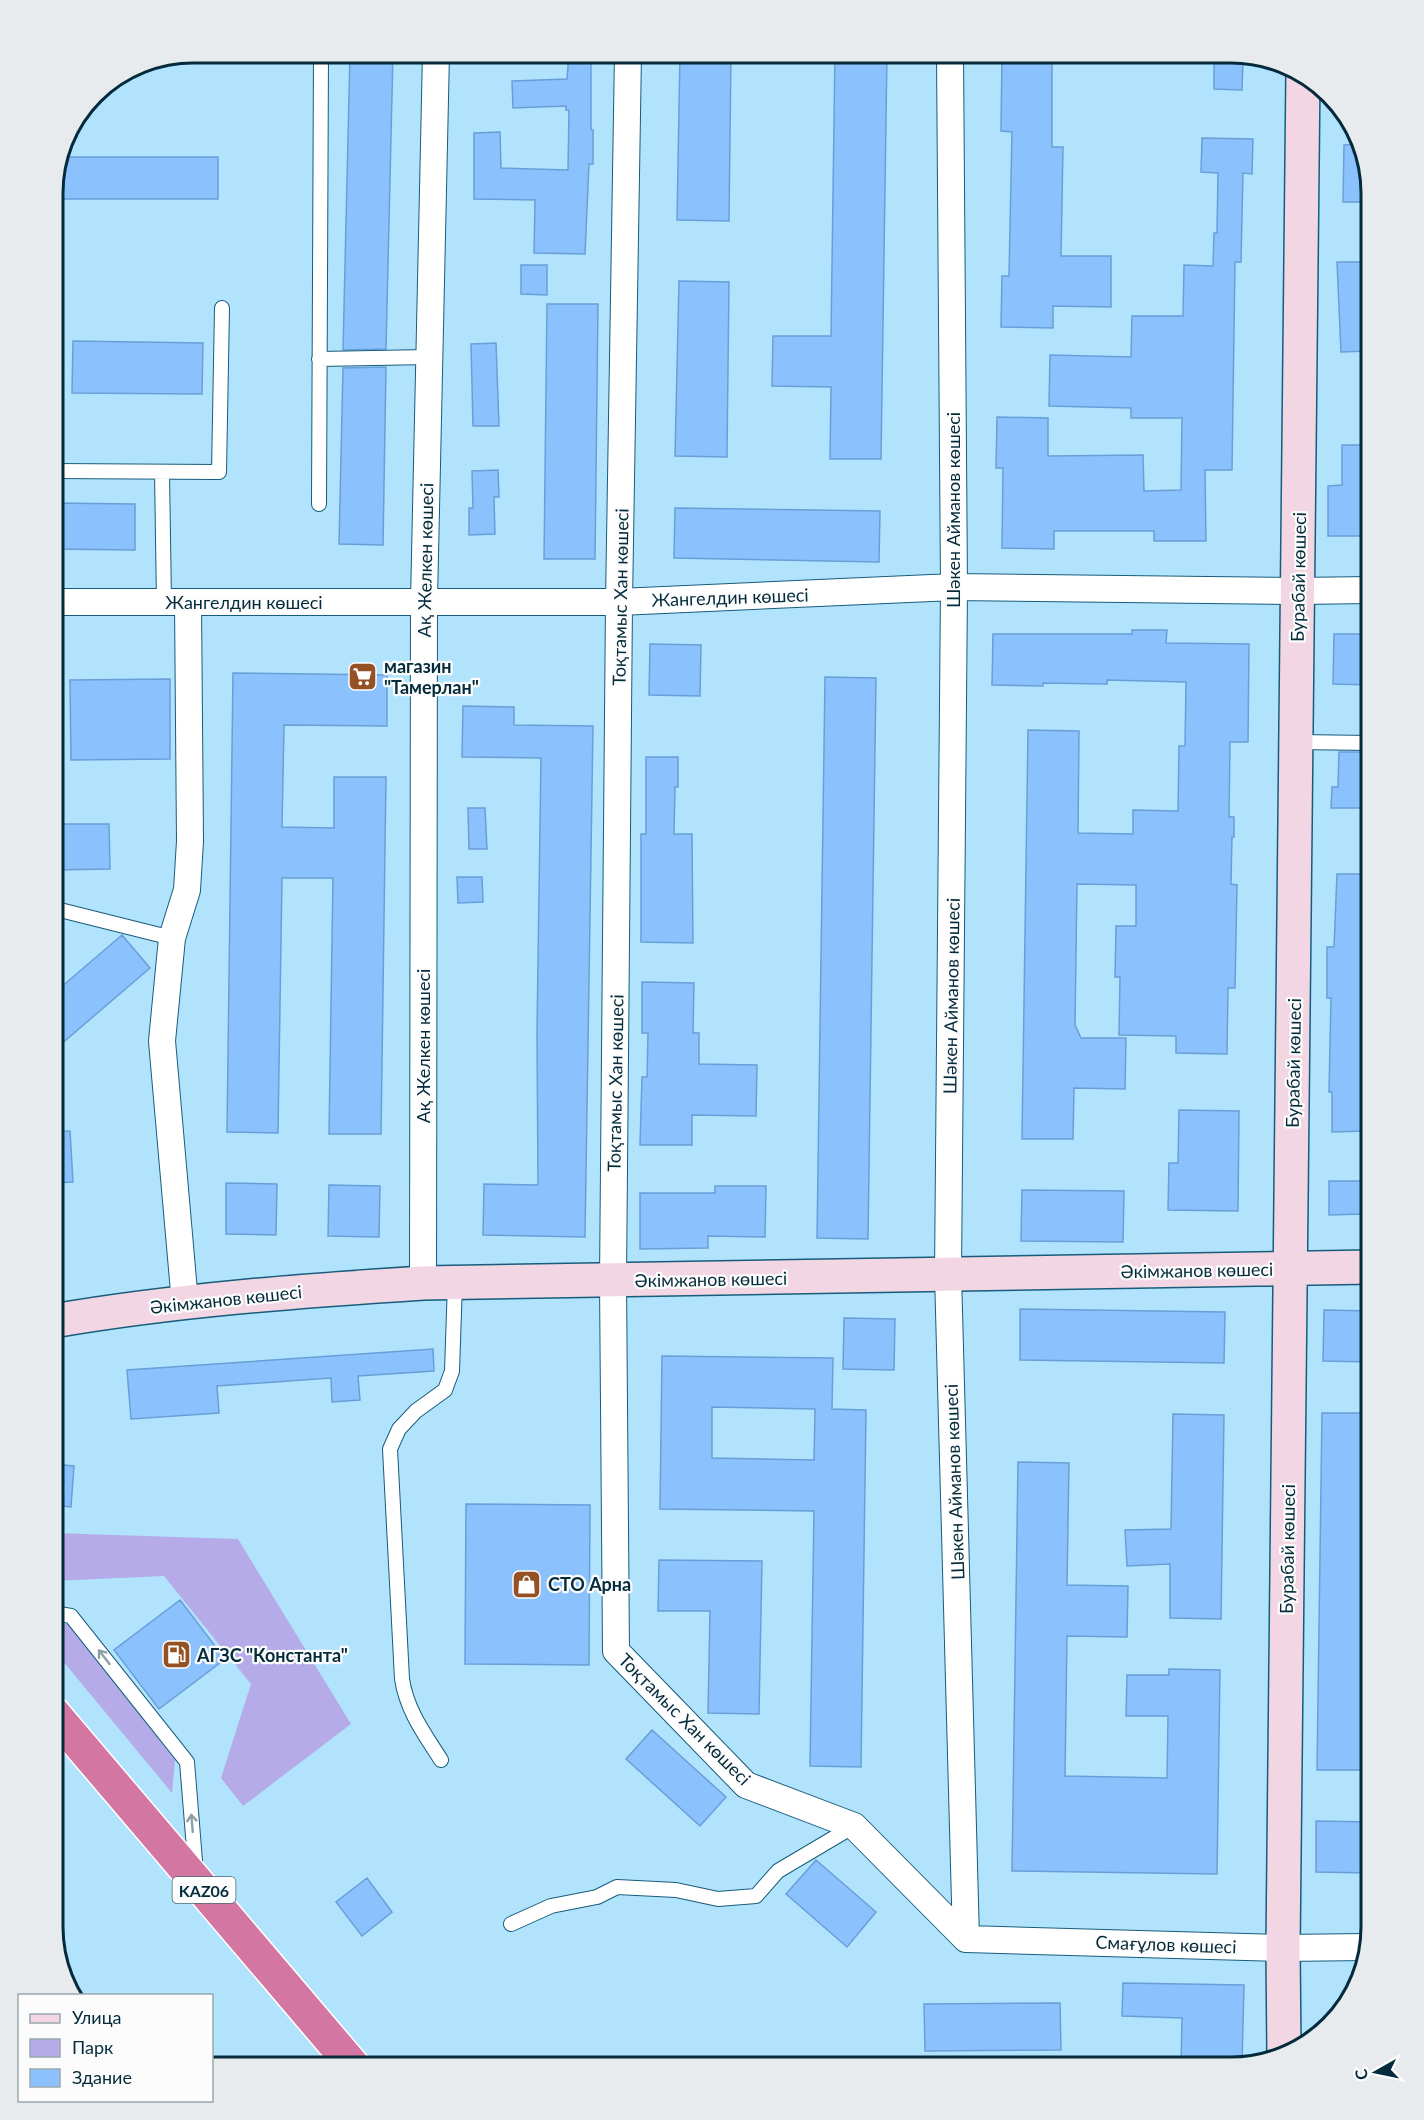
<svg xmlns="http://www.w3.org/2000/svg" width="1424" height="2120" font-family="Lato,sans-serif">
  <rect width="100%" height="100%" fill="#b2e3fd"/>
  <path fill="#b4abe8" d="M 53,1533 L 238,1539 L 351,1724 L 243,1806 L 221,1778 L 251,1684 L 164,1576 L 53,1581 Z
    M 53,1624 L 69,1624 L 175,1760 L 172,1793 L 53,1649 Z"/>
  <path fill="#8bc1fd" stroke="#699fd8" stroke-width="1.5" fill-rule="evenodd" d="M 350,53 L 393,53 L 386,349 L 343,350 Z
    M 569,53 L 591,53 L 591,130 L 593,130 L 593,164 L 589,164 L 585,254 L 534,253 L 535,200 L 474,199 L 474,133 L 500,132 L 501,168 L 568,170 L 569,110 L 566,110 L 566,106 L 513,108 L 512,81 L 567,79 Z
    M 680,53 L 731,53 L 729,221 L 677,220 Z
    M 835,53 L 887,53 L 881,459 L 830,459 L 831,387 L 772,386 L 773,336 L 831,336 Z
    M 1002,53 L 1052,53 L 1052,147 L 1063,147 L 1061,256 L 1111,256 L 1111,307 L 1053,306 L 1053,328 L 1001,327 L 1002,276 L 1009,276 L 1012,132 L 1001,131 Z
    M 1214,60 L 1243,60 L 1242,90 L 1214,89 Z
    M 1202,138 L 1253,139 L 1252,174 L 1243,173 L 1241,262 L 1235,262 L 1232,470 L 1205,470 L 1206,541 L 1154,541 L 1154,531 L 1054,531 L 1054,549 L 1002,548 L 1003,468 L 996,468 L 997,417 L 1048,418 L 1048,456 L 1143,455 L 1144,491 L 1181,490 L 1182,418 L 1131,418 L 1131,408 L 1049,406 L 1050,355 L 1131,357 L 1132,316 L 1183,316 L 1184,265 L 1213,266 L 1214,233 L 1217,233 L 1218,173 L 1201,172 Z
    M 1359,144 L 1371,191 L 1371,202 L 1343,202 L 1344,145 Z
    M 62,157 L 218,157 L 218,199 L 62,199 Z
    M 1337,262 L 1366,262 L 1368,351 L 1341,352 Z
    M 521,265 L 547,265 L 547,295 L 521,294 Z
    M 679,281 L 729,282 L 727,457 L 675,456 Z
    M 547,304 L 598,304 L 595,559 L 544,559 Z
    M 73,341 L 203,343 L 202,394 L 72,393 Z
    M 496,343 L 499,426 L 473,426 L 471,344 Z
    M 386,367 L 383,545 L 339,544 L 343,368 Z
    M 1342,445 L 1371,445 L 1371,536 L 1328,536 L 1328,486 L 1342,485 Z
    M 498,470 L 499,497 L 494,497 L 495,534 L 469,535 L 469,508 L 473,508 L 472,471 Z
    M 53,503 L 135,504 L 135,550 L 53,549 Z
    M 675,508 L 880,511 L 879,562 L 674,558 Z
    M 1132,630 L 1167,630 L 1166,643 L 1249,644 L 1248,742 L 1230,742 L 1229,817 L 1234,817 L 1234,837 L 1232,837 L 1231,884 L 1237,885 L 1235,988 L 1228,988 L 1227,1054 L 1176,1053 L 1176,1036 L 1119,1035 L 1120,977 L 1115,977 L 1116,926 L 1136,926 L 1136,885 L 1077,884 L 1075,1025 L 1081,1038 L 1126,1038 L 1125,1089 L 1074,1088 L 1073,1139 L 1022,1139 L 1028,730 L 1079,731 L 1078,833 L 1133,834 L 1133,810 L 1178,811 L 1179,746 L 1185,746 L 1186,682 L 1107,680 L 1107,684 L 1043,683 L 1043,686 L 992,685 L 993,634 L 1132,634 Z
    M 1334,634 L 1371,634 L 1371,685 L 1333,684 Z
    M 650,644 L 701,645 L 700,696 L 649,695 Z
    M 233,673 L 387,675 L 387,726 L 284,725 L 282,827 L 334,828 L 334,777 L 386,777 L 381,1134 L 329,1134 L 333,878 L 282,878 L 278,1133 L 227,1132 Z
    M 825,677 L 876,678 L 868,1239 L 817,1238 Z
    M 170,679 L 170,759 L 71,760 L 70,680 Z
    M 463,706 L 514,707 L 514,725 L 593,726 L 585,1237 L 483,1235 L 484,1184 L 538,1185 L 537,1032 L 541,758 L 462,757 Z
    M 1339,752 L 1366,752 L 1366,787 L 1371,787 L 1371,808 L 1331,808 L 1332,787 L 1338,787 Z
    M 646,757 L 678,757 L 678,787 L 675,787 L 674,834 L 692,834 L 693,943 L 641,942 L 641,834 L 646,834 Z
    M 468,808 L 485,808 L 487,849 L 469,849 Z
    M 53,824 L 109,824 L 110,869 L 53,870 Z
    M 1337,874 L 1368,874 L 1366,948 L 1371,948 L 1371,1093 L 1365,1093 L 1365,1131 L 1332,1132 L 1332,1092 L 1329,1092 L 1331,998 L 1327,998 L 1327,947 L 1334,947 Z
    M 457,877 L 482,877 L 483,902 L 458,903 Z
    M 122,935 L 150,968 L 53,1051 L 53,994 Z
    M 642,982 L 694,983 L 693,1033 L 699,1033 L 699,1064 L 757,1065 L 756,1116 L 692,1115 L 692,1145 L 640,1145 L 642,1077 L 647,1077 L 648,1033 L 642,1033 Z
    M 1179,1110 L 1239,1111 L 1238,1211 L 1168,1210 L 1169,1163 L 1178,1163 Z
    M 70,1131 L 73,1182 L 53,1183 L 53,1132 Z
    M 1329,1181 L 1362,1181 L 1362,1214 L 1329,1215 Z
    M 226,1183 L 277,1184 L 276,1235 L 226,1234 Z
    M 329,1185 L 380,1186 L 379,1237 L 328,1236 Z
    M 715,1186 L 766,1186 L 765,1237 L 708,1236 L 708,1248 L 640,1249 L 640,1193 L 715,1193 Z
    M 1022,1190 L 1124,1191 L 1123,1242 L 1021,1241 Z
    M 1020,1309 L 1225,1312 L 1224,1363 L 1020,1360 Z
    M 1324,1310 L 1371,1311 L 1371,1362 L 1323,1361 Z
    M 844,1318 L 895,1319 L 894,1370 L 843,1369 Z
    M 433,1349 L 434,1371 L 358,1376 L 360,1400 L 332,1402 L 331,1378 L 217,1386 L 219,1413 L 131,1419 L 127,1370 Z
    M 662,1356 L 833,1358 L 832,1409 L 866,1410 L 861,1767 L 810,1766 L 814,1511 L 660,1509 ZM 712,1407 L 815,1409 L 814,1460 L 712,1458 Z
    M 1322,1413 L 1371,1413 L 1369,1770 L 1317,1770 Z
    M 1173,1414 L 1224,1415 L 1221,1619 L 1170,1618 L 1170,1564 L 1127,1566 L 1125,1530 L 1171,1529 Z
    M 1018,1462 L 1069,1463 L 1067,1585 L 1128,1586 L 1127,1637 L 1067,1636 L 1065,1776 L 1167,1778 L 1168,1716 L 1126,1716 L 1127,1675 L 1169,1675 L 1169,1669 L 1220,1670 L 1217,1874 L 1012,1871 Z
    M 53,1464 L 74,1466 L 71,1507 L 53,1505 Z
    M 466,1504 L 590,1505 L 589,1665 L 465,1664 Z
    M 659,1560 L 762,1561 L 759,1714 L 708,1713 L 710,1611 L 658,1611 Z
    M 180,1600 L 225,1659 L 159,1709 L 114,1650 Z
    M 652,1730 L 726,1797 L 700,1826 L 626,1759 Z
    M 1316,1821 L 1371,1822 L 1371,1873 L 1316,1872 Z
    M 816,1860 L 876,1912 L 847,1947 L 786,1894 Z
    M 367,1878 L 392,1912 L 362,1936 L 336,1902 Z
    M 1123,1983 L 1244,1985 L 1242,2065 L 1232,2067 L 1181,2067 L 1182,2018 L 1122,2016 Z
    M 1060,2003 L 1061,2050 L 925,2051 L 924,2004 Z"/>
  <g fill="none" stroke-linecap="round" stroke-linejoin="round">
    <defs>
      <path id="lane" d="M 319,359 L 429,357
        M 53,471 L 219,472 L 222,308
        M 162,472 L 164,602
        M 319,504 L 321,53
        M 1296,742 L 1371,743
        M 53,913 L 60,910 L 172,938
        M 53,1613 L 71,1616 L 187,1762 L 196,1873
        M 441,1760 C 424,1733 407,1711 402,1679 L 390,1449 L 399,1429 L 416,1411 L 445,1390 L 452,1371 L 455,1283
        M 511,1924 L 551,1906 L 597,1897 L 617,1887 L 676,1890 L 718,1899 L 756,1896 L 778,1871 L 854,1826"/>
      <path id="street" d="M 628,53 L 619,602 L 613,1281 L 616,1651 L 746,1785 L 854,1826 L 966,1939
        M 950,53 L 954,587 L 948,1274 L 966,1939
        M 53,602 L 619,602 L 954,587 L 1298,591 L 1371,590
        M 423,1283 L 424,601 L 436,53
        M 185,1303 L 162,1041 L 172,938 L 187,890 L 190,841 L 188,602
        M 966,1939 L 1283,1948 L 1366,1947"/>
      <path id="secondary" d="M 53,1321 C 175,1300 299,1291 423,1283 L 1371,1267
        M 1284,2054 L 1283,1948 L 1303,72"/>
      <path id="highway" d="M 53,1713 L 354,2067"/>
    </defs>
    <use href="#lane" stroke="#175d7b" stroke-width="16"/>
    <use href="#street" stroke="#175d7b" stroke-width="28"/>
    <use href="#secondary" stroke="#175d7b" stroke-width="36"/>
    <use href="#highway" stroke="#fff" stroke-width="36"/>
    <use href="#lane" stroke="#fff" stroke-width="14"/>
    <use href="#street" stroke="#fff" stroke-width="26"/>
    <use href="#secondary" stroke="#f2d6e3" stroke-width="33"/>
    <use href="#highway" stroke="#d476a2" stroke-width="33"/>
  </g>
  <defs><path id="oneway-shaft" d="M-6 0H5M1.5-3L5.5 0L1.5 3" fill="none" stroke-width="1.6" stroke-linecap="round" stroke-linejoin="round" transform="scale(1.5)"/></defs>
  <g stroke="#8ea0a7">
    <use href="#oneway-shaft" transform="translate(104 1657) rotate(-128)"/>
    <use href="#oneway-shaft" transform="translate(192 1823) rotate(-95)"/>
  </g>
  <defs>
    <symbol id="supermarket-square" viewBox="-11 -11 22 22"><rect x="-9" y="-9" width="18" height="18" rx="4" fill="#955124" stroke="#fcfcfc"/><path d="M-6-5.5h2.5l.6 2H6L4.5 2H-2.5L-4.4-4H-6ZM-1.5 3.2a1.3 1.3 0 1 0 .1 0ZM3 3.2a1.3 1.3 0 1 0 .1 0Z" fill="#fff"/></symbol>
    <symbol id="shop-square" viewBox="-11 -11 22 22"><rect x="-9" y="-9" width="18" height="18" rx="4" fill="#955124" stroke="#fcfcfc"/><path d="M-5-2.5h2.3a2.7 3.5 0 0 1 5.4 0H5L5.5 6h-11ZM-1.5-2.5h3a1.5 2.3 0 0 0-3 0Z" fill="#fff"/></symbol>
    <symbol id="fuel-square" viewBox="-11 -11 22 22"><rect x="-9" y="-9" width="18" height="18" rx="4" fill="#955124" stroke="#fcfcfc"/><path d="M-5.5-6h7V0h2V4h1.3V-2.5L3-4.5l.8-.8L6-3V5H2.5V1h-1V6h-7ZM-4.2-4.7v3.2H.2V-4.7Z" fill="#fff"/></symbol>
  </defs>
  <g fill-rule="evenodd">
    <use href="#supermarket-square" x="346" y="660" width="33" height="33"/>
    <use href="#shop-square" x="510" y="1568" width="33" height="33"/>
    <use href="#fuel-square" x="160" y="1638" width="33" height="33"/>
  </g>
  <g text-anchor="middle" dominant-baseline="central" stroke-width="4.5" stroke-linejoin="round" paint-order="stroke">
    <rect fill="#fcfcfc" stroke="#4e6a75" stroke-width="1.5" x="172.5" y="1877" width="63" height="26" rx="4.5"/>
    <g font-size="16" font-weight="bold" fill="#042b3b">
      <text x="204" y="1890">KАZ06</text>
    </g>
    <g font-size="18" fill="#042b3b" stroke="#fcfcfc">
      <text transform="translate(953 510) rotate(-90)">Шәкен Айманов көшесі</text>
      <text transform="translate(425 560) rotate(-89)">Ақ Желкен көшесі</text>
      <text transform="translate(1298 577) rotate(-89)">Бурабай көшесі</text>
      <text transform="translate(620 597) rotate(-89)">Тоқтамыс Хан көшесі</text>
      <text transform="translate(730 597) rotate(-2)">Жангелдин көшесі</text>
      <text x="244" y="602">Жангелдин көшесі</text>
      <text transform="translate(951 996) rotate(-89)">Шәкен Айманов көшесі</text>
      <text transform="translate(423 1046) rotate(-90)">Ақ Желкен көшесі</text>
      <text transform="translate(1293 1063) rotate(-89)">Бурабай көшесі</text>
      <text transform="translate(615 1083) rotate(-89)">Тоқтамыс Хан көшесі</text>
      <text transform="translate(1197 1270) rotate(-1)">Әкімжанов көшесі</text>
      <text transform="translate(711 1279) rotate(-1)">Әкімжанов көшесі</text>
      <text transform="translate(226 1299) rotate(-6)">Әкімжанов көшесі</text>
      <text transform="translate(954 1482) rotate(-92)">Шәкен Айманов көшесі</text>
      <text transform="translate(1287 1549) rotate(-89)">Бурабай көшесі</text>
      <text transform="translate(685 1719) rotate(45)">Тоқтамыс Хан көшесі</text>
      <text transform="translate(1166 1944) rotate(2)">Смағұлов көшесі</text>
    </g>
    <g font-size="18" font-weight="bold" fill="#042b3b" stroke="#fcfcfc" text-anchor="start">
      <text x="384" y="666">магазин<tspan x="384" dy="21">"Тамерлан"</tspan></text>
      <text x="548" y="1584">СТО Арна</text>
      <text x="197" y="1655">АГЗС "Константа"</text>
    </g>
  </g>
  <path d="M0 0H1424V2120H0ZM193 63H1231A130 130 0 0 1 1361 193V1927A130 130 0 0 1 1231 2057H193A130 130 0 0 1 63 1927V193A130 130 0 0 1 193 63Z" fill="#e8ebed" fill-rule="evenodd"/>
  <path fill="none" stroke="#042b3b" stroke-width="3" d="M193 63H1231A130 130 0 0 1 1361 193V1927A130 130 0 0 1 1231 2057H193A130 130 0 0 1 63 1927V193A130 130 0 0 1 193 63Z"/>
  <rect x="18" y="1994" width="195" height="108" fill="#fcfcfc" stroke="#99a8af" stroke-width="1.5"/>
  <rect x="30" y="2014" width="30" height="9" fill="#f2d6e3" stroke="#99a8af" stroke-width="1.5"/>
  <text x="72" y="2024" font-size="18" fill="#042b3b">Улица</text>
  <rect x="30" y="2039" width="30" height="18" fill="#b4abe8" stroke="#99a8af" stroke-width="1.5"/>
  <text x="72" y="2054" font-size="18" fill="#042b3b">Парк</text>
  <rect x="30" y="2069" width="30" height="18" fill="#8bc1fd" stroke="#99a8af" stroke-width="1.5"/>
  <text x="72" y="2084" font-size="18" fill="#042b3b">Здание</text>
  <g transform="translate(1376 2072) rotate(261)" stroke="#fcfcfc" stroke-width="4.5" paint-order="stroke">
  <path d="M0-4.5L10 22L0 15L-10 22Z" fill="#042b3b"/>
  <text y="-9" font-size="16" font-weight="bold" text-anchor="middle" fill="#042b3b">С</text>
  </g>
</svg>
